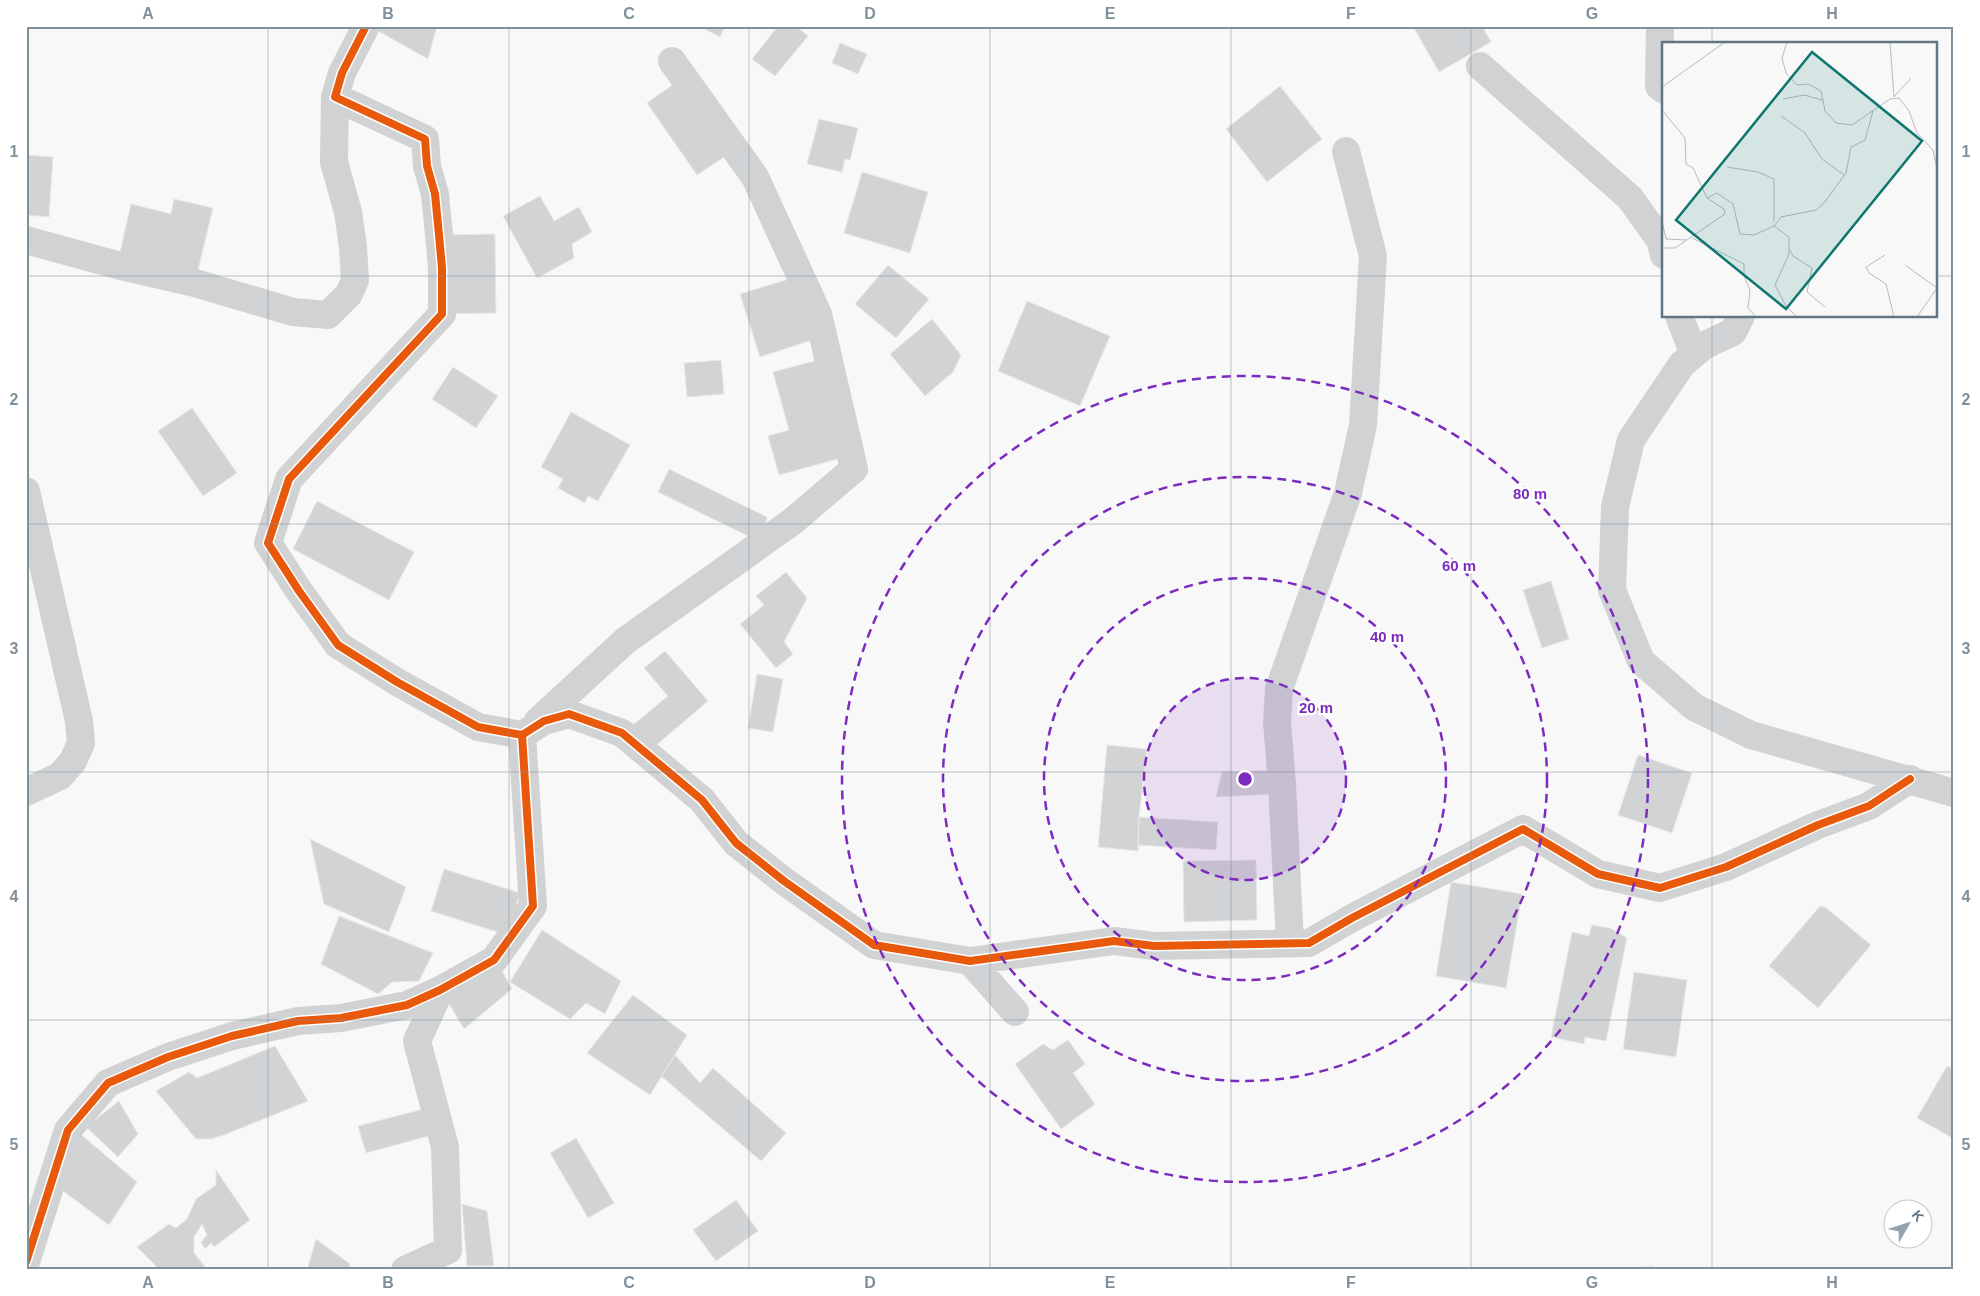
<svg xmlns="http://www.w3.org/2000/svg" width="1980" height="1296" font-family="Arial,sans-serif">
  <rect width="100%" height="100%" fill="#f8f8f8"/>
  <path fill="#d2d3d4" stroke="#e8e8e8" d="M 369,26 L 437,26 L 428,59 Z
    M 699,26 L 725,26 L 720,37 Z
    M 778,26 L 796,26 L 808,36 L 775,76 L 752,59 Z
    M 1413,26 L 1482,26 L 1491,42 L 1439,72 Z
    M 840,43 L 867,54 L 858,74 L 832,63 Z
    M 678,81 L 729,154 L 697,175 L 647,103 Z
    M 1280,86 L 1322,139 L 1267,182 L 1226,129 Z
    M 819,119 L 858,128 L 850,160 L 845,159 L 842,172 L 807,164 Z
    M 26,155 L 53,157 L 49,217 L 26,215 Z
    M 862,172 L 928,192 L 910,253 L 844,233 Z
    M 540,196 L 554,221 L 579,207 L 592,232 L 572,244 L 574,258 L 537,278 L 503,216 Z
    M 174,199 L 213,208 L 195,283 L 117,265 L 131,204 L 171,214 Z
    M 495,234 L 496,313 L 442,314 L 439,235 Z
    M 888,265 L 929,299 L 896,338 L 855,304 Z
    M 792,278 L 812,340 L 760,357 L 740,294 Z
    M 1027,301 L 1110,336 L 1080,406 L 998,371 Z
    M 932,319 L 961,355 L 953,372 L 925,396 L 890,354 Z
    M 721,360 L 724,394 L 687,397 L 684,363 Z
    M 818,360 L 845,457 L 779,475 L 768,436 L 789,430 L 773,372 Z
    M 453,367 L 498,396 L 476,428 L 432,399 Z
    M 192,408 L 237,473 L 203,496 L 158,431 Z
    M 571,412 L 630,445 L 598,501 L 588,496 L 585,503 L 558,488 L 563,479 L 541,467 Z
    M 669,469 L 767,517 L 762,543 L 658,492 Z
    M 317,501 L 414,552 L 389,600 L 293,549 Z
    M 786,572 L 807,598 L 784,642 L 793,654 L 776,668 L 740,624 L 764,605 L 756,596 Z
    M 1551,581 L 1569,639 L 1542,648 L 1523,590 Z
    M 665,651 L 708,701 L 647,753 L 627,730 L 668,696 L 644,668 Z
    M 757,674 L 783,679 L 773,732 L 748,728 Z
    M 1107,745 L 1147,749 L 1139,817 L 1138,851 L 1098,847 Z
    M 1638,755 L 1692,773 L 1672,833 L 1618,815 Z
    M 1276,770 L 1277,794 L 1216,797 L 1222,772 Z
    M 1139,817 L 1218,822 L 1216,850 L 1138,845 Z
    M 310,839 L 406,887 L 389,932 L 324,904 Z
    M 1256,860 L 1257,920 L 1184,922 L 1183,861 Z
    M 444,869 L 520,893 L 507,935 L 431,911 Z
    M 1451,882 L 1522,894 L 1506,988 L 1436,976 Z
    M 1820,906 L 1825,907 L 1871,945 L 1818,1008 L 1769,966 Z
    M 339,916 L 433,953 L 419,981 L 392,982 L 378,994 L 321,964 Z
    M 1592,925 L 1610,928 L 1627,938 L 1606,1041 L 1585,1037 L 1584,1044 L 1551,1037 L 1572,932 L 1589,936 Z
    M 542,930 L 621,981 L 605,1014 L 586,1003 L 570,1019 L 510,982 Z
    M 498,964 L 512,989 L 464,1029 L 448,1002 Z
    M 1634,972 L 1687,980 L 1676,1057 L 1623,1049 Z
    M 633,995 L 687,1035 L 650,1095 L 587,1053 Z
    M 1068,1040 L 1085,1064 L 1073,1073 L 1095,1104 L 1061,1129 L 1015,1064 L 1043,1044 L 1053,1050 Z
    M 275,1046 L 308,1101 L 224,1135 L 211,1139 L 196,1139 L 156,1091 L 189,1072 L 197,1078 Z
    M 675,1055 L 700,1083 L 713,1068 L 786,1133 L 761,1161 L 661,1076 Z
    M 1947,1066 L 1954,1070 L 1954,1139 L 1917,1118 Z
    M 119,1101 L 138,1134 L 118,1157 L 86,1127 Z
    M 428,1108 L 436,1134 L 366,1153 L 358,1126 Z
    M 78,1132 L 137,1182 L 109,1225 L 59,1188 Z
    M 576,1138 L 614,1203 L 588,1218 L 550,1153 Z
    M 216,1170 L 250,1220 L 214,1247 L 211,1243 L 205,1249 L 201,1242 L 207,1235 L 202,1224 L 194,1237 L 194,1253 L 206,1268 L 205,1270 L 160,1270 L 137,1247 L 169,1224 L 176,1228 L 187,1219 L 196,1199 L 216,1185 Z
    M 736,1200 L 758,1231 L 716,1261 L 693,1230 Z
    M 462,1204 L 487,1211 L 494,1266 L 467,1266 Z
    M 316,1239 L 350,1264 L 348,1270 L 307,1270 Z
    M 1653,1266 L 1653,1270 L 1618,1270 Z"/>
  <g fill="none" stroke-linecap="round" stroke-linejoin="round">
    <path stroke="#d0d2d3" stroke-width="28" d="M 1660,26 L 1659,86 L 1664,90
      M 1480,66 L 1630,198 L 1660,240 L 1664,255
      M 26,240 L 117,265 L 195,283 L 293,312 L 328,315 L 349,294 L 355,280 L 353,247 L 348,212 L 334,162 L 335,97
      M 1679,316 L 1694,354
      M 1741,316 L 1733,332 L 1705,345 L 1682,364 L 1631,440 L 1615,507 L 1612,590 L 1641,661 L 1694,707 L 1751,735 L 1954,793
      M 26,491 L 79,721 L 81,743 L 73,761 L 60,776 L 26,792
      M 538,721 L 625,641 L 793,521 L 854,469 L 818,314 L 755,177 L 672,61
      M 522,735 L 544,721 L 569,714 L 622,733 L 702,800 L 736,843 L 784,881 L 874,945 L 970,961 L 1114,941 L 1154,946 L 1309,943 L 1352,918 L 1523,829 L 1598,874 L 1660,888 L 1726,867 L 1818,825 L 1869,806 L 1910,779
      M 1290,943 L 1282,784 L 1277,722 L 1279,689 L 1348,493 L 1363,425 L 1373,256 L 1346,151
      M 970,961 L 1015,1012
      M 26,1262 L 68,1130 L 108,1083 L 168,1057 L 232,1036 L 298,1021 L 341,1018 L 407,1005 L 440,990 L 494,960 L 533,906 L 522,735 L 478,727 L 397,682 L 338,645 L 299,591 L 268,543 L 289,479 L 442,314 L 442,268 L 439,235 L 435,194 L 427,166 L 425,139 L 335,97 L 342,73 L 366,26
      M 405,1270 L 448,1250 L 445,1147 L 417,1041 L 440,990"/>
    <defs>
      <path id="cycleway" d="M 522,735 L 544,721 L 569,714 L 622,733 L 702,800 L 736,843 L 784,881 L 874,945 L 970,961 L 1114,941 L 1154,946 L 1309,943 L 1352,918 L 1523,829 L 1598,874 L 1660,888 L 1726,867 L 1818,825 L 1869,806 L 1910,779
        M 26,1262 L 68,1130 L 108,1083 L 168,1057 L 232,1036 L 298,1021 L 341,1018 L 407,1005 L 440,990 L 494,960 L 533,906 L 522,735 L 478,727 L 397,682 L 338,645 L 299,591 L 268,543 L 289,479 L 442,314 L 442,268 L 439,235 L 435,194 L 427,166 L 425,139 L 335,97 L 342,73 L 366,26"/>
    </defs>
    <use href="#cycleway" stroke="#fff" stroke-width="11"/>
    <use href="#cycleway" stroke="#e8590c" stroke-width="8"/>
  </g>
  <path fill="none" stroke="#81919c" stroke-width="1" stroke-opacity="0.55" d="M 268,26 L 268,1270M 509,26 L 509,1270M 749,26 L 749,1270M 990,26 L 990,1270M 1231,26 L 1231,1270M 1471,26 L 1471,1270M 1712,26 L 1712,44M 26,276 L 1664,276M 1936,276 L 1954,276M 1712,316 L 1712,1270M 26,524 L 1954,524M 26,772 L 1954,772M 26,1020 L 1954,1020"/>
  <circle cx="1245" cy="779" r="101" fill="#7b2cbf" fill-opacity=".12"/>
  <g fill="none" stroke="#7b2cbf" stroke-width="2.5" stroke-dasharray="9 6">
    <circle cx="1245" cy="779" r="101"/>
    <circle cx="1245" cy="779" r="201"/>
    <circle cx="1245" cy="779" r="302"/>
    <circle cx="1245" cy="779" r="403"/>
  </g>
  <g transform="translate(1662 42)">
    <rect width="275" height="275" fill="#f8f8f8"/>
    <path fill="none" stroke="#b3bcc2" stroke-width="1" d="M 125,0 L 120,16 L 124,31 L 135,43 L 146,42 L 159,49 L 163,69 L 174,81 L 190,83 L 228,57 L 237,56 L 247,69 L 255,91 L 271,108 L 275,127M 228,0 L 232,55M 0,45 L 63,0M 232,55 L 249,36M 121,57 L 142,53 L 160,58M 0,68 L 23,96 L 24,122 L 31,126 L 45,156 L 55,151 L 71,162 L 78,192 L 92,193 L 112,184 L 127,195 L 127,212 L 113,243 L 124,264 L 135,275M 119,74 L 143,91 L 160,117 L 182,133M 65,125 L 96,130 L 112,137 L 112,180M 0,179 L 4,197 L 24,198M 112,184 L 119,175 L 154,168 L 162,161 L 184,131 L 189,105 L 203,98 L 211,69M 30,196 L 82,222 L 82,234 L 88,248 L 86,266 L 94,275M 0,206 L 13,206 L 63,172 L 62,167 L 45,156M 128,208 L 131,214 L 150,226 L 145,250 L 163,265M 223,213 L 204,225 L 207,231 L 224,242 L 232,275M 243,223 L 275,246 L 255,275"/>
    <path fill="#0f766e" fill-opacity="0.15" stroke="#0f766e" stroke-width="2.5" d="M 150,10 L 260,99 L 124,267 L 14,178 Z"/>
    <rect width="275" height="275" fill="none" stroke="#627583" stroke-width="2.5"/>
  </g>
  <circle cx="1245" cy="779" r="8" fill="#7b2cbf" stroke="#fff" stroke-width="2.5"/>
  <g font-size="15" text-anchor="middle" font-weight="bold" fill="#7b2cbf" stroke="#fff" stroke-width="5" stroke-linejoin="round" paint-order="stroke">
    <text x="1530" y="499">80 m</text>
    <text x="1459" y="571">60 m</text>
    <text x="1387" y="642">40 m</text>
    <text x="1316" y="713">20 m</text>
  </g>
  <rect width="1980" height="1296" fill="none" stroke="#ffffff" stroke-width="55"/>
  <g transform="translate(1908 1224) rotate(51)"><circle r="24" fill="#ffffff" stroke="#c0c8cd"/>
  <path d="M0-4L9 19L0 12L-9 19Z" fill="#96a3ac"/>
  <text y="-8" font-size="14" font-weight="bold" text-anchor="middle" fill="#627583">K</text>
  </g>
  <rect x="28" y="28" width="1924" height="1240" fill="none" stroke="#81919c" stroke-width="2"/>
  <g font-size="16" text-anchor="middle" font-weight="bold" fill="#81919c">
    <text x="148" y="19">A</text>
    <text x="388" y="19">B</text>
    <text x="629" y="19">C</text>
    <text x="870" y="19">D</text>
    <text x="1110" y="19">E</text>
    <text x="1351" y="19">F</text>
    <text x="1592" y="19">G</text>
    <text x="1832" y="19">H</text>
    <text x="14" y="157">1</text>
    <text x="1966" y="157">1</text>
    <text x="14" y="405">2</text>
    <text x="1966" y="405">2</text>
    <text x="14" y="654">3</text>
    <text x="1966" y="654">3</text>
    <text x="14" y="902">4</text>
    <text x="1966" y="902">4</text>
    <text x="14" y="1150">5</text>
    <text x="1966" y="1150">5</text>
    <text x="148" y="1288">A</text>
    <text x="388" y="1288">B</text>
    <text x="629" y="1288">C</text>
    <text x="870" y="1288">D</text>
    <text x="1110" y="1288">E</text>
    <text x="1351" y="1288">F</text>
    <text x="1592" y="1288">G</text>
    <text x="1832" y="1288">H</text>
  </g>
</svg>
